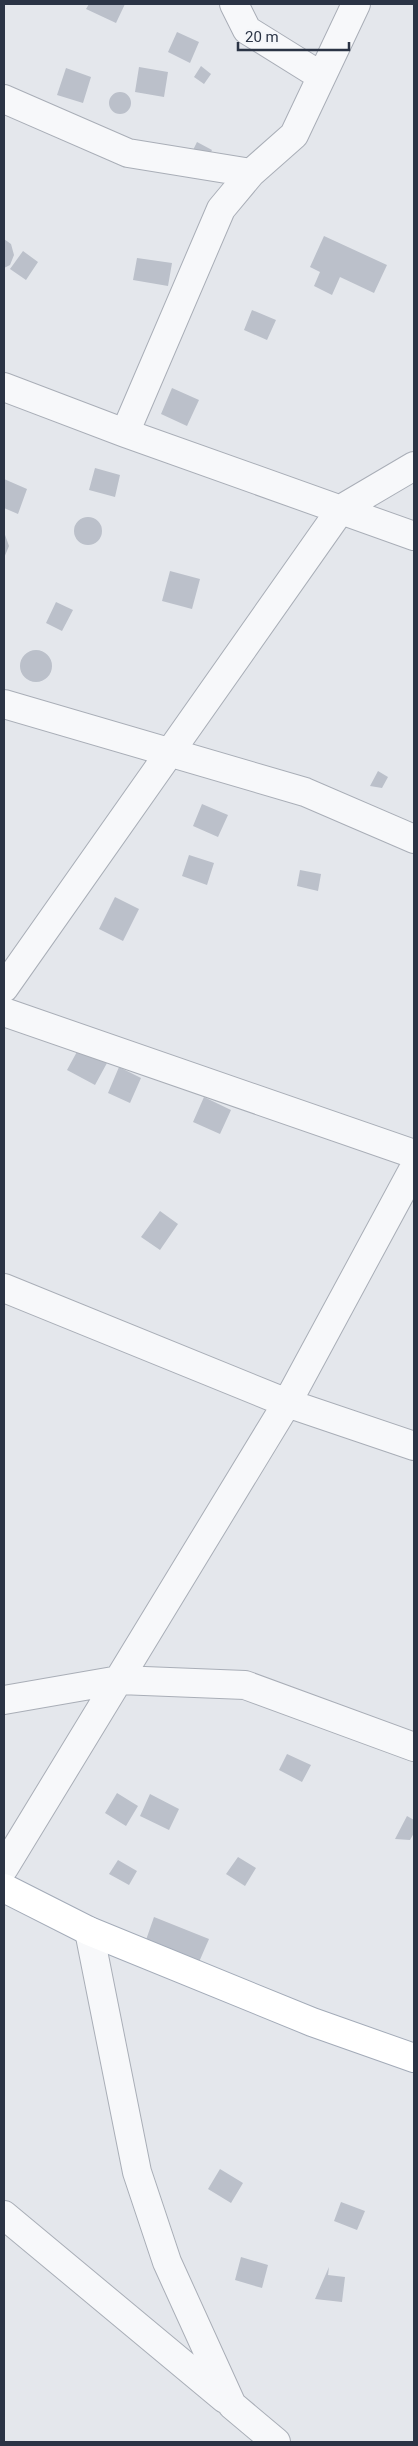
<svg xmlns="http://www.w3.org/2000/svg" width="418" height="2446" font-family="Roboto,sans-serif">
  <rect width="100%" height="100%" fill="#e4e7ec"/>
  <path fill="#bbc0ca" d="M 89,4 L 125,4 L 116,23 L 86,9 Z
    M 177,32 L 199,42 L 190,63 L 168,52 Z
    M 201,66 L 211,74 L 204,84 L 194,77 Z
    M 139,67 L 168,72 L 164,97 L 135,92 Z
    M 66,68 L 91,77 L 83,103 L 57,95 Z
    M109 103a11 11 0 1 1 22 0a11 11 0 1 1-22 0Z
    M 197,142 L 212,150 L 205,164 L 190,156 Z
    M 324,236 L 387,265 L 374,293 L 340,277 L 332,295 L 314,286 L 320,272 L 310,267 Z
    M 4,239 L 11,244 L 14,255 L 10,265 L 4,268 Z
    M 23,251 L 38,262 L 26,280 L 10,269 Z
    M 137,258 L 172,263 L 168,286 L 133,280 Z
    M 252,310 L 276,320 L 267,340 L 244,330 Z
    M 172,388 L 199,400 L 187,426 L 161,414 Z
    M 95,468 L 120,475 L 115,497 L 89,490 Z
    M 4,479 L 27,489 L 18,514 L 4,508 Z
    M74 531a14 14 0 1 1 28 0a14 14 0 1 1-28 0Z
    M 4,532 L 9,546 L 4,558 Z
    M 170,571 L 200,579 L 192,609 L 162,601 Z
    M 56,602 L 73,610 L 62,631 L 46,623 Z
    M20 666a16 16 0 1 1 32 0a16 16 0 1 1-32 0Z
    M 378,771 L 388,777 L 382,788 L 370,786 Z
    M 202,804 L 228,815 L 218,837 L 193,826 Z
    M 189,855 L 214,863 L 207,885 L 182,876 Z
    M 300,870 L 321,874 L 318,891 L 297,886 Z
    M 115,897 L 139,909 L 123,941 L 99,929 Z
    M 79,1048 L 107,1063 L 95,1085 L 67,1070 Z
    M 119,1067 L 141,1078 L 130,1103 L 108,1093 Z
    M 204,1097 L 231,1110 L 220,1134 L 193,1122 Z
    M 160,1211 L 178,1224 L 160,1250 L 141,1237 Z
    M 287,1754 L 311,1765 L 302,1782 L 279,1770 Z
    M 117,1793 L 138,1806 L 126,1826 L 105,1813 Z
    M 150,1794 L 179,1809 L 169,1830 L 140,1816 Z
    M 407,1816 L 414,1820 L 414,1833 L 410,1840 L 395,1839 Z
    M 238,1857 L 256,1868 L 245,1886 L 226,1874 Z
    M 118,1860 L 137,1871 L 129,1885 L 109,1874 Z
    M 154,1917 L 209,1939 L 199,1962 L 146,1940 Z
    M 220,2169 L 243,2183 L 231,2203 L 208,2189 Z
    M 341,2202 L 365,2211 L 357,2230 L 334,2221 Z
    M 241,2257 L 268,2265 L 262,2288 L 235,2280 Z
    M 329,2267 L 328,2275 L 345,2277 L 342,2302 L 315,2299 Z"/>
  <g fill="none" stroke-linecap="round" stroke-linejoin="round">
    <defs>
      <path id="minor" d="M 234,4 L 247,30 L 321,76
        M 4,99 L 128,153 L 251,173
        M 4,387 L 125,433 L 414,536
        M 125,433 L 221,209 L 251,173 L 294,135 L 356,4
        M 4,704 L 305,792 L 414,839
        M 4,988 L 341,509 L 414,466
        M 4,1012 L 414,1154
        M 4,1288 L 287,1403 L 414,1446
        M 4,1700 L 119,1680 L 245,1685 L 414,1747
        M 4,1868 L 287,1403 L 414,1168
        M 89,1931 L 137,2172 L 167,2262 L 232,2405 L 276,2442
        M 4,2215 L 225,2399"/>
      <path id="major" d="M 4,1888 L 89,1931 L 312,2022 L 414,2058"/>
    </defs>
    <use href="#minor" stroke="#a9aeb7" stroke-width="30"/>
    <use href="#major" stroke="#a3abb8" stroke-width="30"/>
    <use href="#minor" stroke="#f7f8fa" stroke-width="28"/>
    <use href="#major" stroke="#fff" stroke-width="28"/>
  </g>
  <rect width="418" height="2446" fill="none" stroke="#2b3445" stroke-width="10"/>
  <path d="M238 42v8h111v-8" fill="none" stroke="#2b3445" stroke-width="2.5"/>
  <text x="245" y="42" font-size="15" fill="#2b3445" stroke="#f4f6f9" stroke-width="4" paint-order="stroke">20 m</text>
</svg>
